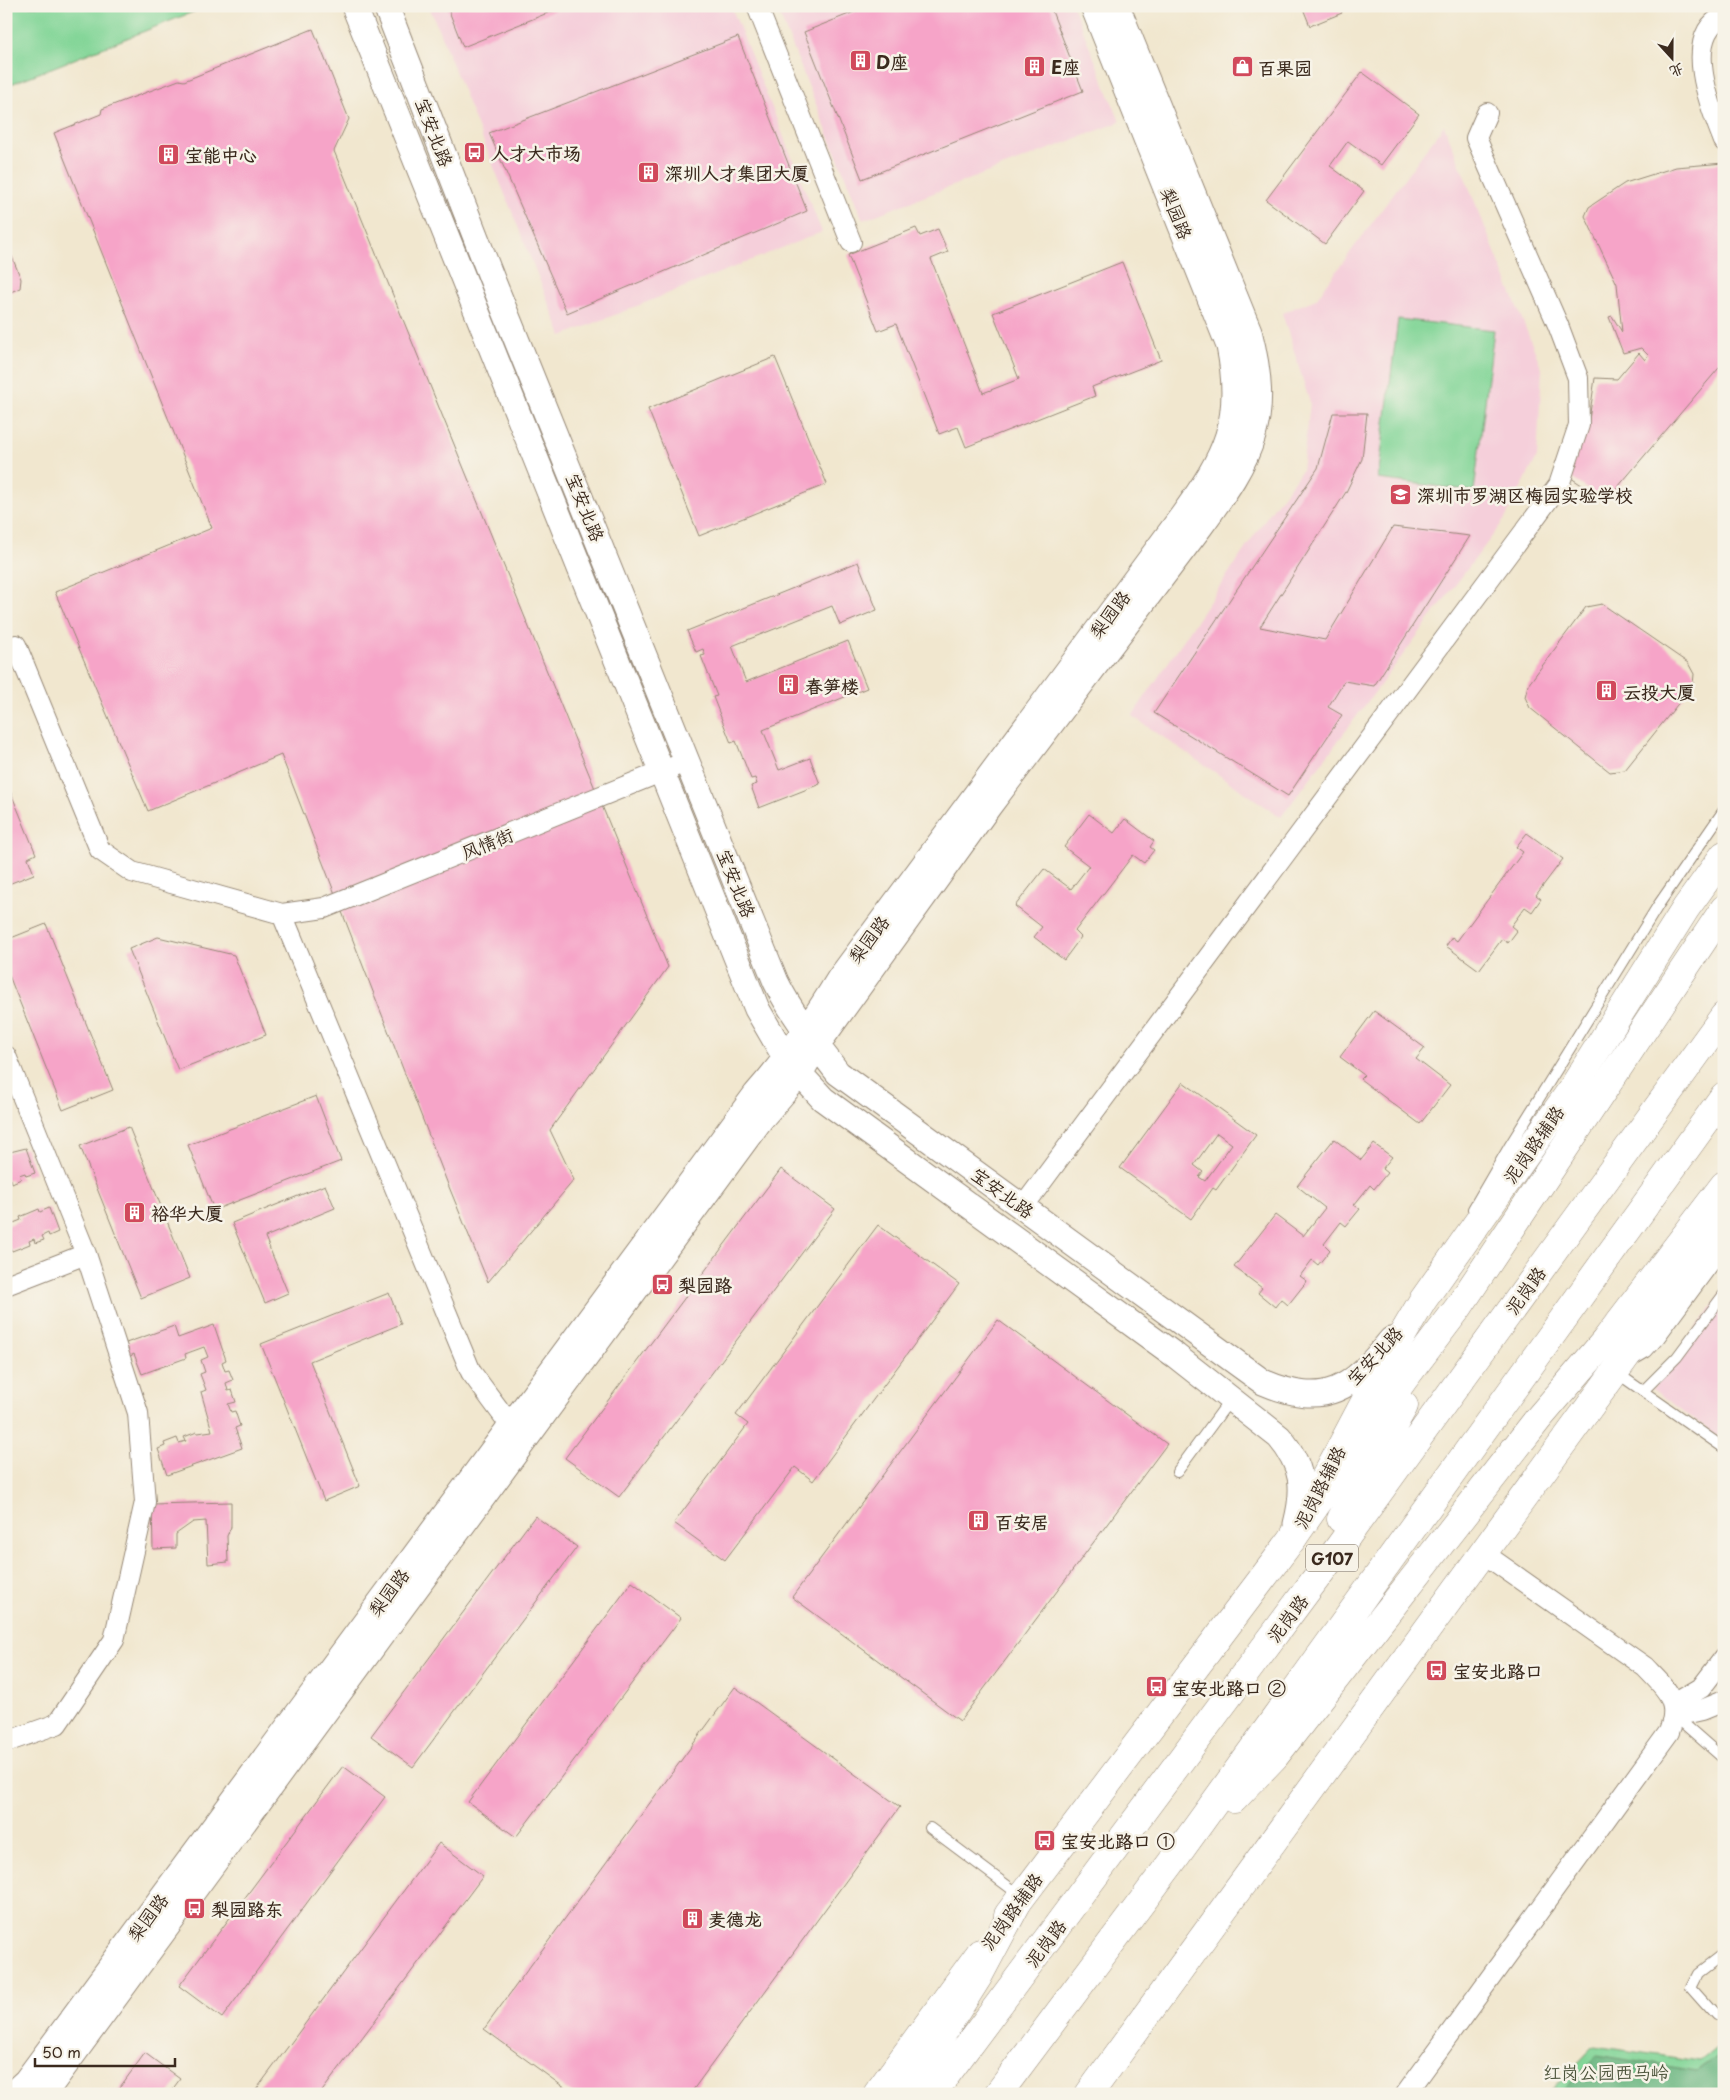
<svg xmlns="http://www.w3.org/2000/svg" width="1730" height="2100" font-family="'Playpen Sans','LXGW WenKai TC',sans-serif">
  <rect width="100%" height="100%" fill="#f7f3e8"/>
  <filter id="ink" filterUnits="userSpaceOnUse"><feTurbulence type="fractalNoise" baseFrequency=".02" numOctaves="2"/><feDisplacementMap in="SourceGraphic" scale="10" xChannelSelector="R" yChannelSelector="G"/><feConvolveMatrix kernelMatrix="1 2 1 2 8 2 1 2 1" color-interpolation-filters="sRGB"/></filter>
  <filter id="wash" filterUnits="userSpaceOnUse"><feTurbulence type="fractalNoise" baseFrequency=".0096" numOctaves="4" result="noise"/><feDisplacementMap in="SourceGraphic" scale="20" xChannelSelector="R" yChannelSelector="G"/><feGaussianBlur stdDeviation="1.12" result="paint"/><feColorMatrix in="noise" values="0 0 0 0 0 0 0 0 0 0 0 0 0 0 0 0 0 1.4 0 .05"/><feComposite in="paint" operator="in"/></filter>
  <g filter="url(#wash)">
    <rect width="100%" height="100%" fill="#f1e7cf"/>
    <path fill="#f5cfda" d="M 429,6 L 731,6 L 822,232 L 562,336 Z
      M 776,6 L 1073,6 L 1120,122 L 863,220 Z
      M 1444,125 L 1542,369 L 1537,457 L 1505,519 L 1281,817 L 1132,716 L 1266,518 L 1302,470 L 1310,403 L 1282,313 L 1316,299 Z
      M 1724,1290 L 1724,1441 L 1652,1389 Z"/>
    <path fill="#82d597" stroke="#5e805a" d="M 6,6 L 208,6 L 6,86 Z
      M 1398,319 L 1494,330 L 1474,491 L 1378,479 Z
      M 1724,2042 L 1724,2094 L 1548,2094 L 1594,2046 L 1700,2061 Z"/>
    <path fill="#69b680" stroke="#52704f" d="M 1724,2052 L 1724,2094 L 1558,2094 L 1597,2055 L 1697,2071 Z"/>
    <g id="blocks">
      <path fill="#f6a4c8" fill-rule="evenodd" d="M 447,6 L 565,6 L 463,47 Z
        M 869,6 L 1050,6 L 1083,91 L 862,179 L 804,32 Z
        M 1302,6 L 1339,6 L 1342,13 L 1310,26 Z
        M 313,29 L 349,119 L 334,151 L 668,967 L 550,1130 L 574,1180 L 488,1282 L 447,1182 L 281,755 L 148,811 L 55,592 L 212,528 L 54,133 L 101,114 L 102,109 L 179,80 L 184,81 Z
        M 738,37 L 807,211 L 567,313 L 489,133 Z
        M 1362,72 L 1419,114 L 1381,165 L 1348,141 L 1330,166 L 1364,191 L 1325,244 L 1266,200 Z
        M 1724,163 L 1724,362 L 1606,501 L 1568,476 L 1589,420 L 1595,378 L 1617,379 L 1639,353 L 1645,360 L 1648,355 L 1641,348 L 1623,353 L 1609,317 L 1612,316 L 1622,332 L 1617,284 L 1585,216 L 1589,207 L 1625,183 L 1676,167 Z
        M 916,228 L 920,236 L 938,229 L 948,252 L 931,259 L 983,393 L 1019,379 L 993,313 L 1122,262 L 1161,360 L 1092,387 L 1095,396 L 966,447 L 958,427 L 939,434 L 896,324 L 878,331 L 848,255 Z
        M 6,242 L 21,279 L 20,288 L 6,294 Z
        M 775,357 L 827,484 L 699,536 L 648,409 Z
        M 1333,413 L 1367,413 L 1362,459 L 1346,492 L 1260,627 L 1325,640 L 1393,527 L 1470,536 L 1374,686 L 1344,681 L 1328,707 L 1342,715 L 1288,796 L 1154,713 L 1318,468 Z
        M 858,562 L 877,610 L 840,625 L 832,606 L 732,646 L 746,682 L 848,641 L 867,688 L 763,730 L 779,770 L 810,758 L 820,784 L 759,808 L 751,786 L 757,784 L 755,778 L 751,779 L 736,741 L 731,743 L 713,697 L 717,696 L 701,656 L 705,655 L 703,649 L 696,652 L 687,631 Z
        M 1602,604 L 1688,663 L 1694,674 L 1693,685 L 1625,770 L 1610,772 L 1530,708 L 1525,697 L 1528,685 L 1586,607 Z
        M 6,781 L 36,854 L 28,858 L 34,874 L 6,885 Z
        M 1089,814 L 1114,833 L 1125,819 L 1154,841 L 1150,847 L 1154,850 L 1144,863 L 1133,855 L 1075,931 L 1081,937 L 1064,960 L 1034,937 L 1042,927 L 1015,906 L 1044,869 L 1071,889 L 1089,866 L 1064,847 Z
        M 1527,833 L 1563,859 L 1536,895 L 1541,899 L 1532,912 L 1525,907 L 1511,926 L 1517,931 L 1508,943 L 1502,939 L 1479,970 L 1446,946 L 1452,937 L 1457,941 L 1523,852 L 1516,847 Z
        M 46,924 L 113,1090 L 63,1110 L 6,968 L 6,940 Z
        M 158,937 L 234,955 L 266,1035 L 178,1070 L 129,949 Z
        M 1374,1011 L 1425,1048 L 1416,1059 L 1450,1085 L 1420,1124 L 1360,1079 L 1364,1075 L 1340,1057 Z
        M 1183,1082 L 1256,1135 L 1216,1190 L 1213,1188 L 1191,1219 L 1120,1168 ZM 1217,1133 L 1232,1144 L 1205,1181 L 1199,1177 L 1203,1172 L 1194,1165 Z
        M 316,1096 L 341,1161 L 214,1210 L 188,1145 Z
        M 129,1127 L 190,1278 L 141,1298 L 80,1146 Z
        M 1334,1139 L 1361,1160 L 1374,1144 L 1392,1157 L 1382,1169 L 1387,1173 L 1374,1189 L 1370,1185 L 1354,1205 L 1360,1209 L 1346,1226 L 1341,1222 L 1324,1244 L 1330,1250 L 1318,1265 L 1312,1260 L 1300,1276 L 1307,1281 L 1288,1305 L 1281,1299 L 1275,1307 L 1258,1293 L 1262,1288 L 1234,1267 L 1275,1215 L 1303,1236 L 1325,1208 L 1297,1186 Z
        M 26,1148 L 35,1173 L 26,1176 L 25,1173 L 19,1175 L 21,1179 L 12,1183 L 11,1179 L 6,1181 L 6,1153 Z
        M 781,1169 L 835,1209 L 619,1497 L 565,1458 Z
        M 325,1185 L 335,1208 L 265,1237 L 288,1293 L 265,1303 L 232,1223 Z
        M 49,1208 L 58,1232 L 49,1236 L 48,1233 L 42,1236 L 44,1240 L 35,1243 L 34,1239 L 29,1241 L 30,1244 L 12,1251 L 10,1248 L 6,1250 L 6,1226 L 21,1220 L 20,1217 L 39,1209 L 40,1212 Z
        M 878,1225 L 959,1284 L 813,1481 L 795,1467 L 725,1560 L 674,1523 L 748,1424 L 736,1415 Z
        M 389,1293 L 401,1324 L 310,1361 L 360,1486 L 324,1501 L 261,1344 Z
        M 998,1320 L 1167,1444 L 960,1721 L 792,1597 Z
        M 214,1325 L 226,1360 L 222,1362 L 225,1371 L 229,1370 L 233,1380 L 226,1383 L 228,1391 L 232,1390 L 236,1402 L 228,1404 L 231,1412 L 235,1411 L 240,1426 L 235,1428 L 242,1448 L 167,1475 L 158,1449 L 165,1446 L 164,1443 L 177,1438 L 179,1443 L 186,1441 L 184,1437 L 197,1432 L 198,1433 L 212,1431 L 201,1392 L 206,1390 L 200,1374 L 205,1372 L 201,1360 L 208,1357 L 204,1347 L 185,1354 L 186,1358 L 142,1374 L 134,1354 L 130,1356 L 126,1343 L 174,1326 L 178,1338 Z
        M 231,1502 L 231,1527 L 227,1536 L 228,1562 L 208,1564 L 206,1521 L 193,1522 L 176,1534 L 176,1548 L 153,1549 L 152,1504 Z
        M 535,1516 L 577,1547 L 413,1767 L 371,1736 Z
        M 632,1582 L 681,1618 L 516,1837 L 468,1802 Z
        M 735,1687 L 900,1807 L 690,2094 L 573,2094 L 484,2029 Z
        M 343,1766 L 385,1797 L 222,2018 L 179,1986 Z
        M 439,1843 L 483,1876 L 320,2094 L 253,2094 Z
        M 145,2053 L 180,2079 L 169,2094 L 115,2094 Z"/>
    </g>
  </g>
  <g filter="url(#ink)">
    <use href="#blocks" fill-opacity="0" stroke="#968876" stroke-width="1"/>
    <g fill="none" stroke-linecap="round" stroke-linejoin="round">
      <defs>
        <path id="service" d="M 1473,1209 L 1509,1147 L 1659,904 L 1724,810
          M 1635,1359 L 1647,1352 L 1659,1339 L 1724,1251
          M 1617,1373 L 1724,1448
          M 1643,1391 L 1677,1357 L 1724,1294
          M 1177,1472 L 1230,1400
          M 1675,1716 L 1724,1759
          M 930,1828 L 1021,1896
          M 1724,1954 L 1698,1974 L 1691,1988 L 1715,2015 L 1724,2017"/>
        <path id="minor" d="M 757,6 L 851,242
          M 1724,16 C 1681,36 1711,109 1724,141
          M 16,645 L 100,850 L 132,872 L 282,914 L 471,1372 L 511,1426 L 522,1434
          M 282,914 L 324,908 L 688,761
          M 6,1056 L 86,1254 L 138,1413 L 145,1502 L 114,1640 L 57,1724 L 6,1742
          M 1023,1207 L 1559,485 L 1579,425 L 1578,378 L 1558,325 L 1476,138 L 1487,113
          M 6,1285 L 86,1254
          M 1674,1704 L 1701,1688 L 1724,1658
          M 1675,1716 L 1702,1710 L 1724,1701
          M 1406,2094 L 1669,1732 C 1681,1700 1667,1690 1645,1667 L 1483,1553"/>
        <path id="tertiary" d="M 354,6 L 757,1009 L 786,1059 L 823,1099 L 1176,1356 L 1279,1437 C 1304,1466 1305,1489 1296,1524
          M 386,6 L 492,279 L 776,982 C 792,1015 816,1044 838,1073 L 1263,1382 C 1326,1409 1351,1389 1391,1340
          M 12,2094 L 26,2081 L 756,1094 C 788,1058 814,1020 839,979 L 1183,515 C 1226,455 1244,421 1229,346 L 1093,6
          M 44,2094 L 761,1119 L 799,1075 L 817,1045 L 989,806 L 1200,527 C 1253,455 1272,421 1249,331 L 1117,6"/>
        <path id="primary" d="M 1008,1915 L 1293,1538 L 1380,1373 L 1423,1300 L 1572,1089 L 1686,908 L 1724,855
          M 877,2094 L 980,1953
          M 1089,2094 L 1724,1222"/>
        <path id="trunk" d="M 1341,1519 L 1404,1406
          M 1293,1538 L 1404,1379 L 1458,1308 L 1724,909
          M 1234,1799 L 1275,1756 L 1538,1419 L 1605,1341 L 1724,1185
          M 904,2094 L 978,1977 L 1021,1896
          M 932,2094 L 1329,1561 L 1724,1016
          M 998,2094 L 1171,1863 L 1724,1096"/>
      </defs>
      <use href="#service" stroke="#968876" stroke-width="12"/>
      <use href="#minor" stroke="#968876" stroke-width="22"/>
      <use href="#tertiary" stroke="#968876" stroke-width="27"/>
      <use href="#primary" stroke="#968876" stroke-width="29"/>
      <use href="#trunk" stroke="#968876" stroke-width="29"/>
      <use href="#service" stroke="#fff" stroke-width="10"/>
      <use href="#minor" stroke="#fff" stroke-width="20"/>
      <use href="#tertiary" stroke="#fff" stroke-width="25"/>
      <use href="#primary" stroke="#fff" stroke-width="28"/>
      <use href="#trunk" stroke="#fff" stroke-width="28"/>
    </g>
  </g>
  <defs>
    <symbol id="building-square" viewBox="-11 -11 22 22"><rect x="-9" y="-9" width="18" height="18" rx="4" fill="#d1495b" stroke="#f7f3e8"/><path d="M-4-6H4V6H1V3H-1V6H-4ZM-2.5-4.3h1.7v1.8h-1.7ZM.8-4.3h1.7v1.8H.8ZM-2.5-1h1.7V.8h-1.7ZM.8-1h1.7V.8H.8Z" fill="#fff"/></symbol>
    <symbol id="shop-square" viewBox="-11 -11 22 22"><rect x="-9" y="-9" width="18" height="18" rx="4" fill="#d1495b" stroke="#f7f3e8"/><path d="M-5-2.5h2.3a2.7 3.5 0 0 1 5.4 0H5L5.5 6h-11ZM-1.5-2.5h3a1.5 2.3 0 0 0-3 0Z" fill="#fff"/></symbol>
    <symbol id="bus-square" viewBox="-11 -11 22 22"><rect x="-9" y="-9" width="18" height="18" rx="4" fill="#d1495b" stroke="#f7f3e8"/><path d="M-5-6H5V4H4V6H2V4H-2V6H-4V4H-5ZM-3.5-4V0h7V-4ZM-3.5 1.2v1.5H-2V1.2ZM2 1.2v1.5H3.5V1.2Z" fill="#fff"/></symbol>
    <symbol id="school-square" viewBox="-11 -11 22 22"><rect x="-9" y="-9" width="18" height="18" rx="4" fill="#d1495b" stroke="#f7f3e8"/><path d="M0-5L7-2L0 1L-7-2ZM-4 1L0 2.5L4 1V4Q0 6-4 4Z" fill="#fff"/></symbol>
  </defs>
  <g fill-rule="evenodd">
    <use href="#building-square" x="848" y="48" width="25" height="25"/>
    <use href="#building-square" x="1022" y="54" width="25" height="25"/>
    <use href="#shop-square" x="1230" y="54" width="25" height="25"/>
    <use href="#bus-square" x="462" y="140" width="25" height="25"/>
    <use href="#building-square" x="156" y="142" width="25" height="25"/>
    <use href="#building-square" x="636" y="160" width="25" height="25"/>
    <use href="#school-square" x="1388" y="482" width="25" height="25"/>
    <use href="#building-square" x="776" y="672" width="25" height="25"/>
    <use href="#building-square" x="1594" y="678" width="25" height="25"/>
    <use href="#building-square" x="122" y="1200" width="25" height="25"/>
    <use href="#bus-square" x="650" y="1272" width="25" height="25"/>
    <use href="#building-square" x="966" y="1508" width="25" height="25"/>
    <use href="#bus-square" x="1424" y="1658" width="25" height="25"/>
    <use href="#bus-square" x="1144" y="1674" width="25" height="25"/>
    <use href="#bus-square" x="1032" y="1828" width="25" height="25"/>
    <use href="#bus-square" x="182" y="1896" width="25" height="25"/>
    <use href="#building-square" x="680" y="1906" width="25" height="25"/>
  </g>
  <g text-anchor="middle" dominant-baseline="central" stroke-width="5" stroke-linejoin="round" paint-order="stroke">
    <rect fill="#f7f3e8" stroke="#73665b" stroke-width="1" x="1306" y="1544.5" width="52" height="27" rx="4"/>
    <g font-size="16" font-weight="bold" fill="#3b2a1e">
      <text x="1332" y="1558">G107</text>
    </g>
    <g font-size="18" font-weight="bold" fill="#3b2a1e" stroke="#f7f3e8" text-anchor="start">
      <text x="876" y="61">D座</text>
      <text x="1051" y="66">E座</text>
      <text x="1258" y="67">百果园</text>
      <text x="491" y="152">人才大市场</text>
      <text x="185" y="154">宝能中心</text>
      <text x="665" y="172">深圳人才集团大厦</text>
      <text x="1417" y="494">深圳市罗湖区梅园实验学校</text>
      <text x="805" y="685">春笋楼</text>
      <text x="1623" y="691">云投大厦</text>
      <text x="151" y="1212">裕华大厦</text>
      <text x="678" y="1284">梨园路</text>
      <text x="995" y="1521">百安居</text>
      <text x="1453" y="1670">宝安北路口</text>
      <text x="1172" y="1687">宝安北路口 ②</text>
      <text x="1061" y="1840">宝安北路口 ①</text>
      <text x="211" y="1908">梨园路东</text>
      <text x="708" y="1918">麦德龙</text>
    </g>
    <g font-size="18" fill="#3b2a1e" stroke="#f7f3e8">
      <text transform="translate(435 132) rotate(69)">宝安北路</text>
      <text transform="translate(1177 213) rotate(68)">梨园路</text>
      <text transform="translate(586 507) rotate(68)">宝安北路</text>
      <text transform="translate(1109 614) rotate(-53)">梨园路</text>
      <text transform="translate(487 843) rotate(-22)">风情街</text>
      <text transform="translate(737 883) rotate(68)">宝安北路</text>
      <text transform="translate(868 939) rotate(-53)">梨园路</text>
      <text transform="translate(1533 1144) rotate(-55)">泥岗路辅路</text>
      <text transform="translate(1003 1192) rotate(36)">宝安北路</text>
      <text transform="translate(1525 1290) rotate(-54)">泥岗路</text>
      <text transform="translate(1374 1355) rotate(-47)">宝安北路</text>
      <text transform="translate(1319 1487) rotate(-63)">泥岗路辅路</text>
      <text transform="translate(388 1592) rotate(-53)">梨园路</text>
      <text transform="translate(1287 1618) rotate(-53)">泥岗路</text>
      <text transform="translate(1011 1911) rotate(-54)">泥岗路辅路</text>
      <text transform="translate(147 1917) rotate(-53)">梨园路</text>
      <text transform="translate(1045 1943) rotate(-53)">泥岗路</text>
    </g>
    <g font-size="18" fill="#4d553c" stroke="#f7f3e8">
      <text x="1606" y="2071">红岗公园西马岭</text>
    </g>
  </g>
  <rect width="1730" height="2100" fill="none" stroke="#f7f3e8" stroke-width="25"/>
  <g transform="translate(1672 58) rotate(159)" stroke="#f7f3e8" stroke-width="4" paint-order="stroke">
  <path d="M0-4L9 19L0 12L-9 19Z" fill="#3b2a1e"/>
  <text y="-8" font-size="14" font-weight="bold" text-anchor="middle" fill="#3b2a1e">北</text>
  </g>
  <path d="M35 2058v8h140v-8" fill="none" stroke="#3b2a1e" stroke-width="2.5"/>
  <text x="42" y="2058" font-size="15" fill="#3b2a1e" stroke="#f7f3e8" stroke-width="4" paint-order="stroke">50 m</text>
</svg>
